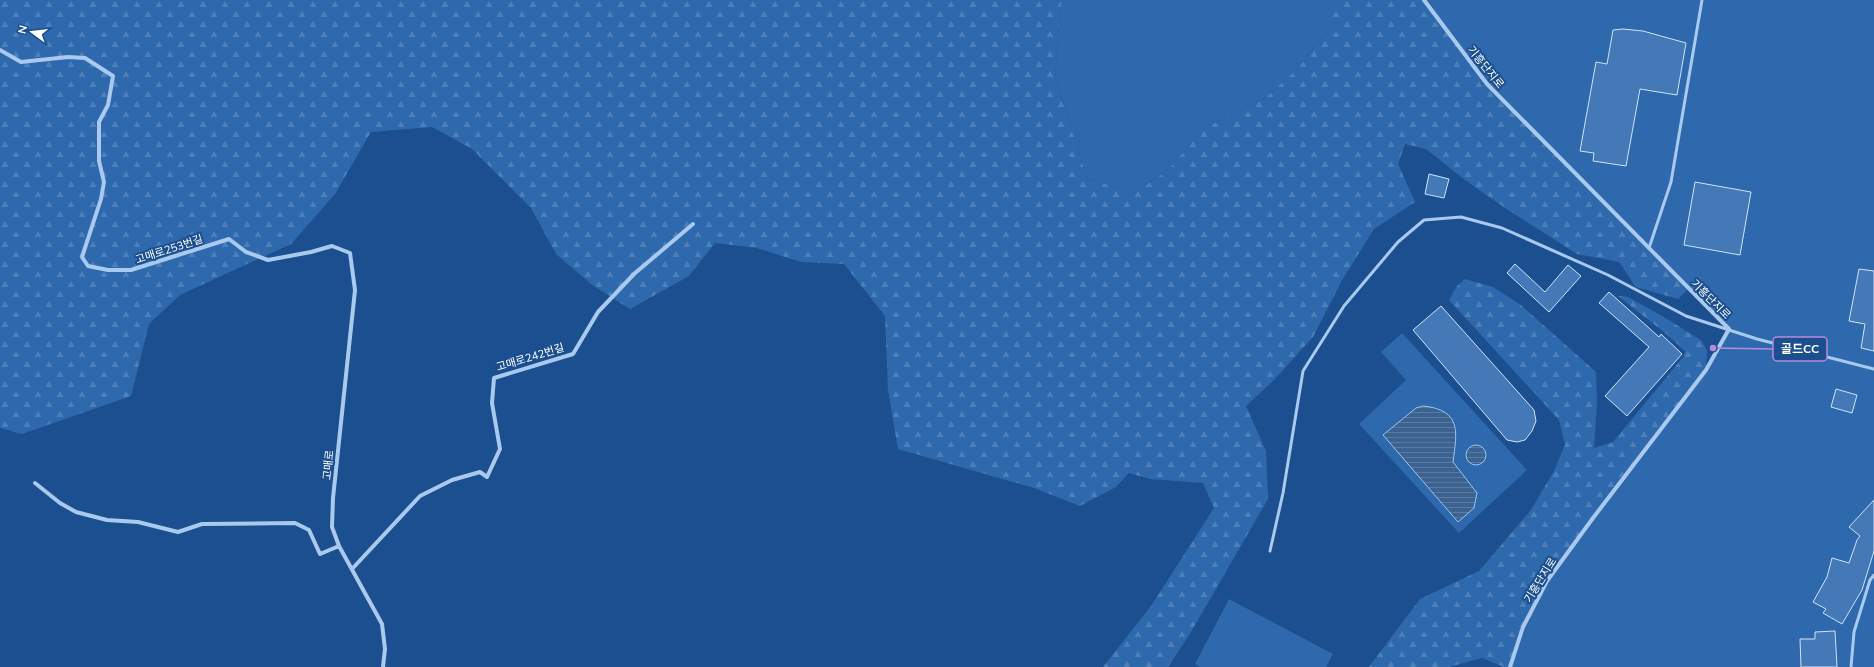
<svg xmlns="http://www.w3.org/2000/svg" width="1874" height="667" font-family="Mulish,'Noto Sans KR',sans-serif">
  <defs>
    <pattern id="forest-firs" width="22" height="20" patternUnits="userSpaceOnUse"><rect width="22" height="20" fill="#2e69ad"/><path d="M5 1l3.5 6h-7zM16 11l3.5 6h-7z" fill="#4d80b9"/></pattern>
    <pattern id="water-rules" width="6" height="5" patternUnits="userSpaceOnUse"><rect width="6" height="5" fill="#3c6290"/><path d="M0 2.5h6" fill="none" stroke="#597aa1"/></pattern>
  </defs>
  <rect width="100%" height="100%" fill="#1b4f8f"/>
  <path fill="#2e69ad" d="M 1062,0 L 1335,0 L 1336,4 L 1327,31 L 1299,67 L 1264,99 L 1204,128 L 1168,170 L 1134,193 L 1087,178 L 1055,77 L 1059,23 Z
    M 1424,0 L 1874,0 L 1874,667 L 1510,667 L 1547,581 L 1706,370 L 1729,329 L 1487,84 Z
    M 1402,333 L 1527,470 L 1459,533 L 1359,424 L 1406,380 L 1381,352 Z
    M 1229,599 L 1333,654 L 1326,667 L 1200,667 L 1195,664 Z"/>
  <path fill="url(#forest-firs)" d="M 0,0 L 1062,0 L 1059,23 L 1055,77 L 1087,178 L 1134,193 L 1168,170 L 1204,128 L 1264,99 L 1299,67 L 1327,31 L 1335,0 L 1424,0 L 1487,84 L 1689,288 L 1678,299 L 1636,287 L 1619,262 L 1577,254 L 1505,208 L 1465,180 L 1426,149 L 1405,144 L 1398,164 L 1415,202 L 1374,229 L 1342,280 L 1313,337 L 1273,381 L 1246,406 L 1266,451 L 1268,499 L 1191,632 L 1168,667 L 1103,667 L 1151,606 L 1214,508 L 1203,483 L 1150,479 L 1129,473 L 1116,487 L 1080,506 L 1034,488 L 898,449 L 888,390 L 885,316 L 844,264 L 801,262 L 757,248 L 715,243 L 689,276 L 630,309 L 591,284 L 556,254 L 531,208 L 472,149 L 432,127 L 371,132 L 335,194 L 291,244 L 180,295 L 149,324 L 131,396 L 22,434 L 0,428 Z
    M 1465,279 L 1493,287 L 1521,305 L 1596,372 L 1597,403 L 1594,448 L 1613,442 L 1684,356 L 1685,351 L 1665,333 L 1618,296 L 1628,297 L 1669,320 L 1702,341 L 1707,351 L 1706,370 L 1547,581 L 1510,667 L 1504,667 L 1482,658 L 1449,667 L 1369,667 L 1420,599 L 1479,571 L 1531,510 L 1554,471 L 1565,445 L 1559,420 L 1449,300 L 1457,286 Z"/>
  <path fill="url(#water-rules)" stroke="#9cc4f0" d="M 1423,406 C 1462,410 1457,432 1453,462 L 1477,493 L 1474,508 L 1458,522 L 1383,435 L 1416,408 Z
    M1466 455a10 10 0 1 1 20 0a10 10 0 1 1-20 0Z"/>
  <path fill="#4478b7" stroke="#cfe3fa" d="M 1623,29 L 1643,31 L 1686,43 L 1677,95 L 1640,89 L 1626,166 L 1593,161 L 1594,153 L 1580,151 L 1596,62 L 1607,64 L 1613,30 Z
    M 1429,174 L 1449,179 L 1444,198 L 1425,194 Z
    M 1695,182 L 1751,192 L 1740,255 L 1684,245 Z
    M 1515,264 L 1545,292 L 1568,265 L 1581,276 L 1549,312 L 1507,273 Z
    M 1859,269 L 1874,271 L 1874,351 L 1861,348 L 1865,324 L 1849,321 Z
    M 1609,292 L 1659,337 L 1661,334 L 1682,354 L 1627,416 L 1605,396 L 1649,347 L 1599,303 Z
    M 1441,306 L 1534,410 L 1536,421 L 1532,431 L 1525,440 L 1517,442 L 1507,440 L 1413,330 Z
    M 1836,389 L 1857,395 L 1852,413 L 1831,407 Z
    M 1874,500 L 1874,551 L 1862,590 L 1842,624 L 1823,613 L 1826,609 L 1813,602 L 1827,577 L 1832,558 L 1849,563 L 1857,540 L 1860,536 L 1849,527 Z
    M 1835,631 L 1837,667 L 1801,667 L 1800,639 L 1815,639 L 1815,632 Z"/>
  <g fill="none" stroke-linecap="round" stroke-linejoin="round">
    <path stroke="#a9c9ee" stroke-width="3" d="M 1649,248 L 1671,182 L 1702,0
      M 1270,551 L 1283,493 L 1303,371 L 1344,306 L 1398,242 L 1424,220 L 1461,217 L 1502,228 L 1608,275 L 1686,316 L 1757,339 L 1874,369
      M 1851,667 L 1854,632 L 1870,580 L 1874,575"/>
    <path stroke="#a9c9ee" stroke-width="4" d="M 1424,0 L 1487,84 L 1729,329 L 1706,370 L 1593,518 L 1547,581 L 1523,627 L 1510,667
      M 0,50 L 21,62 L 68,57 L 85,58 L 113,76 L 108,105 L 99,122 L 99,161 L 104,182 L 101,199 L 82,257 L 88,266 L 108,270 L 131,270 L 229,239 L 246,252 L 268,260 L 311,252 L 332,246 L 350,253 L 355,290 L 333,498 L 332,527 L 339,546 L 382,624 L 385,649 L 383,667
      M 35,483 L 60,503 L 76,512 L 107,520 L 138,522 L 178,532 L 202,524 L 295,523 L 309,530 L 320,554 L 339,546
      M 352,569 L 420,496 L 452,480 L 480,472 L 487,477 L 500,449 L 492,403 L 494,378 L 573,354 L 598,312 L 634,274 L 693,224"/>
  </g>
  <g text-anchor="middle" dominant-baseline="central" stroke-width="4" stroke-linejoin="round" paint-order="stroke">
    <g font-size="11" fill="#fff" stroke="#1b4f8f">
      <text transform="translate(1486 67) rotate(51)">기흥단지로</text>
      <text transform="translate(169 249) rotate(-18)">고매로253번길</text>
      <text transform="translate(1711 299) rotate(45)">기흥단지로</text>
      <text transform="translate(530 357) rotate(-17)">고매로242번길</text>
      <text transform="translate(328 465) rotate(-84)">고매로</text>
      <text transform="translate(1540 580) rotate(-58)">기흥단지로</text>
    </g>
  </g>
  <path fill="none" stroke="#b68bdc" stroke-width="1.5" d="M1713 348L1773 349"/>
  <circle fill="#b68bdc" stroke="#1b4f8f" stroke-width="1.5" cx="1713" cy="348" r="4"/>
  <rect fill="#1b4f8f" stroke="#b68bdc" stroke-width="1.5" x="1773" y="337" width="54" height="24" rx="4"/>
  <g font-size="12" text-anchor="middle" font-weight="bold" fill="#fff">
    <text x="1800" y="353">골드CC</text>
  </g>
  <g transform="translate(32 32) rotate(285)" stroke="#1b4f8f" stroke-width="3" paint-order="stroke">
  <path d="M0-3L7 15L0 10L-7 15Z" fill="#ffffff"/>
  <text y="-6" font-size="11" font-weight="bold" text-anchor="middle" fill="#ffffff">N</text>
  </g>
</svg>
